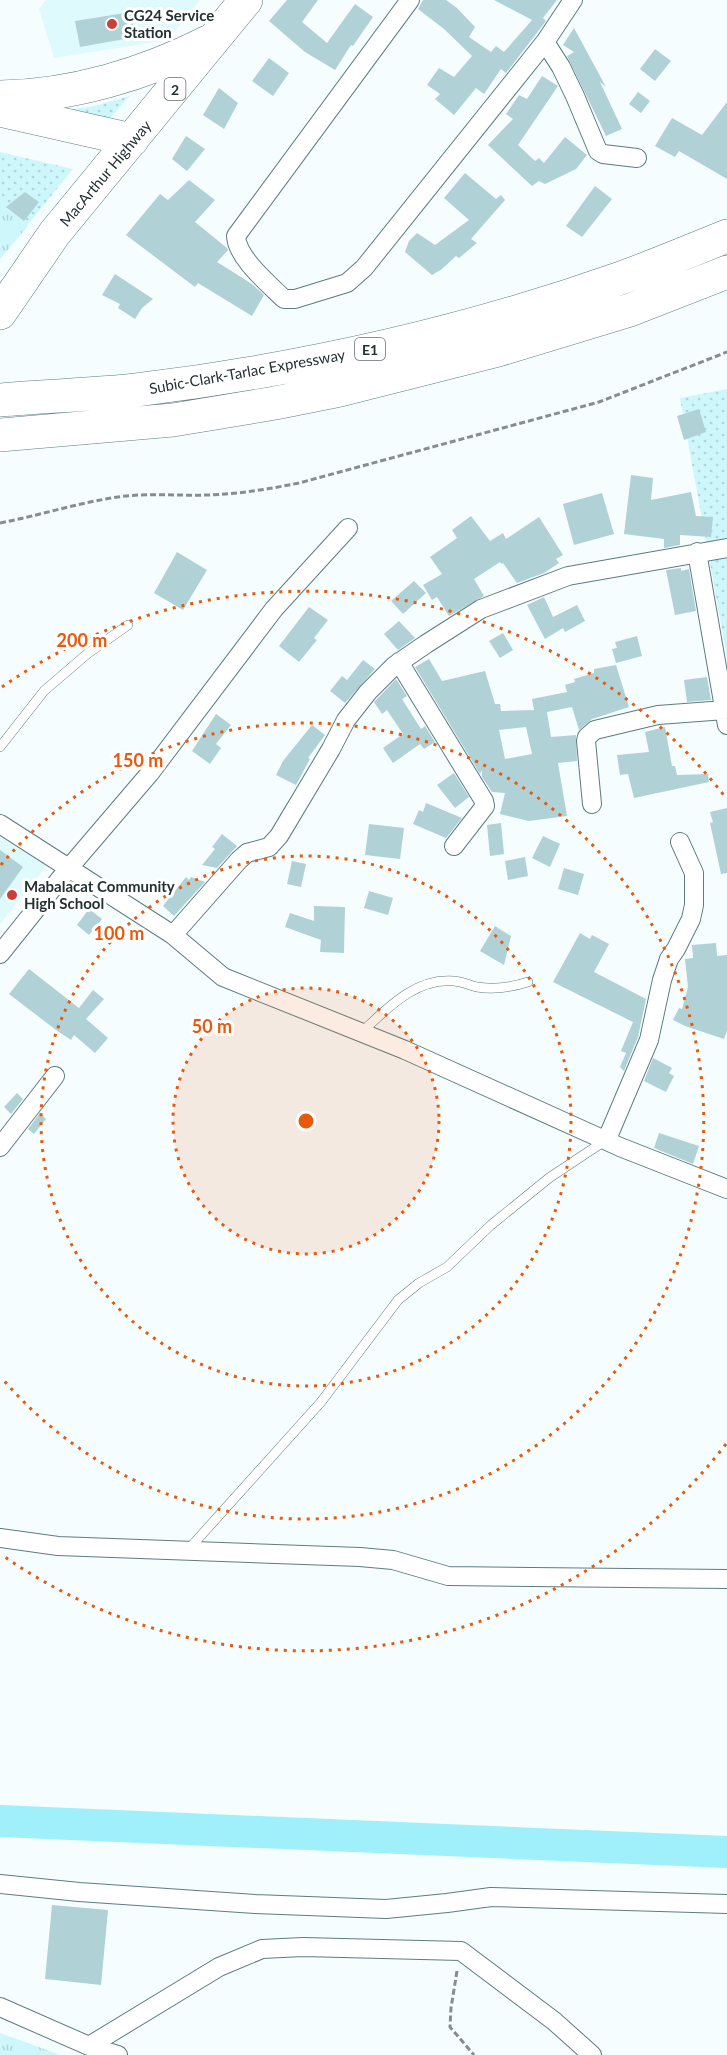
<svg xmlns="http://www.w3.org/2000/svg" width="727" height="2055" font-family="Lato,sans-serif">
  <defs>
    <pattern id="grass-dots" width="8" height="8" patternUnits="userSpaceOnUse" patternTransform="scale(1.5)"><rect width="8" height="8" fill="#cef7fc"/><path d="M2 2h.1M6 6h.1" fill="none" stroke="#b1d4d8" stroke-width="1.8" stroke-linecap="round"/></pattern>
    <pattern id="park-tufts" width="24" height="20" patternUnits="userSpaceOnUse" patternTransform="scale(1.5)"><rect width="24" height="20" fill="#cef7fc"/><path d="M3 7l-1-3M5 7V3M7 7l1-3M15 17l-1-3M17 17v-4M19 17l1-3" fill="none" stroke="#b1d4d8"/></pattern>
  </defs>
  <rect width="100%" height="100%" fill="#f6fdfe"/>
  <path fill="#dffafd" d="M 46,0 L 200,0 L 168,40 L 54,58 L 39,9 Z
    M 0,837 L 47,865 L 0,924 Z"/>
  <path fill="url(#grass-dots)" d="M 130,96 L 108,120 L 51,111 L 90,107 Z
    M 0,152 L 73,169 L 0,259 Z
    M 727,389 L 727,657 L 680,398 Z"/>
  <path fill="url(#park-tufts)" d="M 0,202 L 28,226 L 0,259 Z
    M 0,2033 L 61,2055 L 0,2055 Z"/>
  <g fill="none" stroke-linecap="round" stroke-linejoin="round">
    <path stroke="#9ff0fa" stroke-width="32" d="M 0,1821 L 727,1852"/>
  </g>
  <path fill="#b0d1d6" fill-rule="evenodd" d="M 287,0 L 318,0 L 302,22 L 327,43 L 355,4 L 373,17 L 353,46 L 351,45 L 335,70 L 305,52 L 269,21 Z
    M 423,0 L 446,0 L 457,8 L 475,27 L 469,37 L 491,52 L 496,46 L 504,52 L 532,20 L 494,0 L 557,0 L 543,18 L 546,21 L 506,73 L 501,69 L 484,94 L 476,88 L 454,115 L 435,99 L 440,94 L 427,85 L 439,68 L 454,77 L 472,56 L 444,29 L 418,9 Z
    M 131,12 L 136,37 L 80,47 L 75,21 Z
    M 574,28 L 606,87 L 600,82 L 622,129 L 606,136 L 567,56 L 574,52 L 563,45 Z
    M 655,49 L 671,61 L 655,81 L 640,69 Z
    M 269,58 L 289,73 L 273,96 L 252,81 Z
    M 542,76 L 558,86 L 518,145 L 535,161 L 539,158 L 544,163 L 565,137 L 587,155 L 576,169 L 545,184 L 539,181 L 532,186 L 488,145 L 513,119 L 506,114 L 519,95 L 527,99 Z
    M 219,88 L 238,103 L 224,129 L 203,115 Z
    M 638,92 L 650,101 L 641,113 L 629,104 Z
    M 727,102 L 727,179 L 679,151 L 675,157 L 655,146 L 672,118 L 702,135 Z
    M 186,136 L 205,149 L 187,171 L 172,159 Z
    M 465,173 L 496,199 L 501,195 L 505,200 L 471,239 L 477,243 L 459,258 L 456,256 L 442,269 L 432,275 L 405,252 L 409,241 L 417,233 L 435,245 L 469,220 L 444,198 Z
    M 189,180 L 215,200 L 195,222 L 227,248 L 228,250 L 217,262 L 252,284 L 264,295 L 252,316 L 198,283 L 195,287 L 126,235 L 160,194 L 168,200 Z
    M 595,186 L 612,199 L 582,237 L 566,226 Z
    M 25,192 L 39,202 L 24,221 L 6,207 Z
    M 115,274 L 153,299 L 142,308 L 135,319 L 118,308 L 120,304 L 102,295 Z
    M 699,409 L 706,432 L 684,440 L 677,416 Z
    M 631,475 L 653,478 L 651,500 L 691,492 L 696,516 L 713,517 L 711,537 L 680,535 L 680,545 L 664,548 L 664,539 L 624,534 Z
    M 602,493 L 614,534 L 574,545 L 563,504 Z
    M 471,516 L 490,541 L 503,533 L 506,539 L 539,517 L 563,555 L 556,559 L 559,563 L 544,573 L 517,583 L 503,563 L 501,564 L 500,562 L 474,579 L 484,596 L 449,616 L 437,597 L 432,600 L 423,585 L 442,574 L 430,557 L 457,538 L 452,530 Z
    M 177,552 L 207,570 L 183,610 L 154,593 Z
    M 681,568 L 681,571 L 689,569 L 696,611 L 675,615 L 666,570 Z
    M 414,581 L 426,593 L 403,614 L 391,601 Z
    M 544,597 L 553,617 L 577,605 L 585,621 L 565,632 L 563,628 L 545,639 L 527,605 Z
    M 309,607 L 328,620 L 314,638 L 317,640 L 299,662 L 279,646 Z
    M 399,621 L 415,638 L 398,650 L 384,634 Z
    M 503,633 L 513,650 L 500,658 L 489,641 Z
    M 637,636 L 642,656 L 616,663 L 612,649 L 617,648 L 615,642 Z
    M 429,659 L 442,681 L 485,671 L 495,704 L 500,704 L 501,711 L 534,710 L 532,699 L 567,692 L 565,685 L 575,682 L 574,679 L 594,673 L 594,669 L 616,665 L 629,707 L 592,719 L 579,730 L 572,707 L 547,712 L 551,737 L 576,735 L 577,761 L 558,763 L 567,816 L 529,821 L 500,814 L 505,793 L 492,792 L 482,777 L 482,770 L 480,774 L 415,667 ZM 526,727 L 532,754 L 505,759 L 499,730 Z
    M 363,660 L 375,669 L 345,703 L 330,691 L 342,676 L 347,680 Z
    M 707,677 L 711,700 L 687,702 L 684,680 Z
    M 396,679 L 407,696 L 402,699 L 421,729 L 425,726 L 435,742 L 424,749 L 420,744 L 393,763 L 383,748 L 403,734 L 387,710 L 382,714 L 374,702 Z
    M 216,714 L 231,725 L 216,744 L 221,748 L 210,764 L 192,751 Z
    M 312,725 L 325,735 L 308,758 L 310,759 L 296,785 L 276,775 L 283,761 Z
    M 665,727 L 672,766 L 675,766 L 677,775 L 708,774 L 709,782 L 634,798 L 628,774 L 620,775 L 617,755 L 649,752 L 645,732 Z
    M 454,773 L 469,797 L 455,808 L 437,785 Z
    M 426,803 L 462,818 L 446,838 L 413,824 L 419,810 L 423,812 Z
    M 727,808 L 727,873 L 721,874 L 710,823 L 713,822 L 710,812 Z
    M 501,823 L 504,854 L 490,856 L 487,825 Z
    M 369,824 L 404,828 L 400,859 L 365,855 Z
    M 222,834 L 237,846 L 217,868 L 202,865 L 215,849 L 212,847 Z
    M 543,836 L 560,844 L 550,867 L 532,858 Z
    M 0,850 L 23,867 L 0,899 Z
    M 525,857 L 528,876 L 508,880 L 505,861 Z
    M 292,861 L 306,864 L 301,887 L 287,884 Z
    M 564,868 L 584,874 L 578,895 L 558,889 Z
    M 186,877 L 189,880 L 191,877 L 205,882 L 174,916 L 163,906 Z
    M 369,891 L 393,898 L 388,915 L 364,908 Z
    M 314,906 L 345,907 L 344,953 L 320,952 L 321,940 L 285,927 L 290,913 L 314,921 Z
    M 89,909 L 102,919 L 89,935 L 77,925 Z
    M 495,926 L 511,936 L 504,965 L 480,951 Z
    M 580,933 L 590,939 L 592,935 L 609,944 L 594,972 L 646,999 L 638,1037 L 624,1071 L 620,1067 L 626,1053 L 621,1051 L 633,1022 L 553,982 Z
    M 716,943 L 717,956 L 727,955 L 727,1031 L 724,1039 L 685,1026 L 673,1020 L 679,1008 L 682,1009 L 688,987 L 685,959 L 693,958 L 692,945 Z
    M 29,969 L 79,1008 L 93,990 L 104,999 L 86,1019 L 108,1038 L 95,1053 L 74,1035 L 71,1040 L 56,1030 L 9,994 Z
    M 653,1058 L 672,1068 L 669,1073 L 674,1076 L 666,1092 L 644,1081 Z
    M 17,1093 L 23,1099 L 11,1114 L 4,1107 Z
    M 40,1113 L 46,1119 L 34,1134 L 28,1129 Z
    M 659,1133 L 699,1146 L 693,1164 L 654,1148 Z
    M 52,1905 L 108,1910 L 101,1985 L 45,1979 Z"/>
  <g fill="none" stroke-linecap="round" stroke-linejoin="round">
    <defs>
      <path id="lane" d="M 0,747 L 44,691 L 87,654 L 128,625
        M 361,1033 C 387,1008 419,974 460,982 C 466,983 471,986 477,987 C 494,990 512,987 528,982
        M 187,1551 L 321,1402 L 398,1300 L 419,1283 L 447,1267 L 491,1225 L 549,1178 L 606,1140"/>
      <path id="street" d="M 410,0 L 236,236 C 237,258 269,284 284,299 L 295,299 L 347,283 L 364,268 L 545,42 L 573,0
        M 545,42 L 561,67 L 575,96 L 598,151 L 603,154 L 637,158
        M 697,552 L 727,725
        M 399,662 L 484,801 L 485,806 L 454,846
        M 592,804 L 586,741 L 587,737 L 595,730 L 658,715 L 725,710
        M 0,824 L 173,935 L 223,977 L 405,1050 L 620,1147 L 727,1189
        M 173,935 L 239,860 L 247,853 L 269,847 L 279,836 L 331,749 L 346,720 L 368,692 L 394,666 L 426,644 L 481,609 L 568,576 L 727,548
        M 0,954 L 68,869 L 150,773 L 274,609 L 348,528
        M 607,1139 L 649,1040 L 662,980 L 669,959 L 676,949 L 691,919 L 694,905 L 694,873 L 680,842
        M 0,1147 L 55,1076
        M 0,1538 L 58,1546 L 360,1557 L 393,1560 L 448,1576 L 727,1579
        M 0,1884 L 79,1892 L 255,1904 L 386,1909 L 447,1903 L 491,1897 L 727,1904
        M 0,2007 L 89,2046 L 118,2055
        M 89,2046 L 219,1967 L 262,1949 L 303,1947 L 461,1951 L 554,2021 L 592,2055"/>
      <path id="highway" d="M 0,97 C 72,96 145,74 208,42
        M 0,110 L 132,140
        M 0,313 L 54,234 L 246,0
        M 0,400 C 45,396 91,395 136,390 C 300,370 465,333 621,278 C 657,265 692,250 727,236
        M 0,435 L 173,420 L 275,403 L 340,390 L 498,350 L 630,310 L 727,272"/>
    </defs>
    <use href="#lane" stroke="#5d7c80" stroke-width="10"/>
    <use href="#street" stroke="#5d7c80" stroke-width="20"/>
    <use href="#highway" stroke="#5d7c80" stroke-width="34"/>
    <path stroke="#848e90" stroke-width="3" stroke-dasharray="6 3" stroke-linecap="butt" d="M 0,523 C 42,515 83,501 126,496 C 153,493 181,496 208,495 C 239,494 269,489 299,483 L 599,402 L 727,352
      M 457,1971 L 451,2008 L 450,2027 L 474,2055"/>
    <use href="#lane" stroke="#fff" stroke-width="9"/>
    <use href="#street" stroke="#fff" stroke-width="18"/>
    <use href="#highway" stroke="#fff" stroke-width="33"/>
  </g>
  <circle cx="306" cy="1121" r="133" fill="#e8590c" fill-opacity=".12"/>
  <g fill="none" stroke="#e8590c" stroke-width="3" stroke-dasharray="3 6">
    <circle cx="306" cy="1121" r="133"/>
    <circle cx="306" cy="1121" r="265"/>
    <path d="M1 865A398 398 0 1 1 1 1377"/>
    <path d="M726 1444A530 530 0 0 1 2 1555M2 687A530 530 0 0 1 726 798"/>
  </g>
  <g fill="#cc3e3a" stroke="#fff" stroke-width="2">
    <circle cx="112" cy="24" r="6"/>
    <circle cx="12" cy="895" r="6"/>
  </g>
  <g text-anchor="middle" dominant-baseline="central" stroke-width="6" stroke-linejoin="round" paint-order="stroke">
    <g fill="#fff" stroke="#666f70" stroke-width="1.5">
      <rect x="164.5" y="78" width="21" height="22" rx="4.5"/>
      <rect x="355" y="338" width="30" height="22" rx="4.5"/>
    </g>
    <g font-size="14" font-weight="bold" fill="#243133">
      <text x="175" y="89">2</text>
      <text x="370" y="349">E1</text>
    </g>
    <g font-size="15" font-weight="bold" fill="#243133" stroke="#fff" text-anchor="start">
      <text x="124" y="15">CG24 Service<tspan x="124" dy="17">Station</tspan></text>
      <text x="24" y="886">Mabalacat Community<tspan x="24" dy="17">High School</tspan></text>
    </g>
    <g font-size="15" fill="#243133" stroke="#fff">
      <text transform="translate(105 173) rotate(-50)">MacArthur Highway</text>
      <text transform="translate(247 371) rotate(-10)">Subic-Clark-Tarlac Expressway</text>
    </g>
  </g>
  <circle cx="306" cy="1121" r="9" fill="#e8590c" stroke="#fff" stroke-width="3"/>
  <g font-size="18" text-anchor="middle" font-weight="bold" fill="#e8590c" stroke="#fff" stroke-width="6" stroke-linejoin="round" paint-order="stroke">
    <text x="82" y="647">200 m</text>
    <text x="138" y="767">150 m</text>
    <text x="119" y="940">100 m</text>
    <text x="212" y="1033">50 m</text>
  </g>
</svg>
